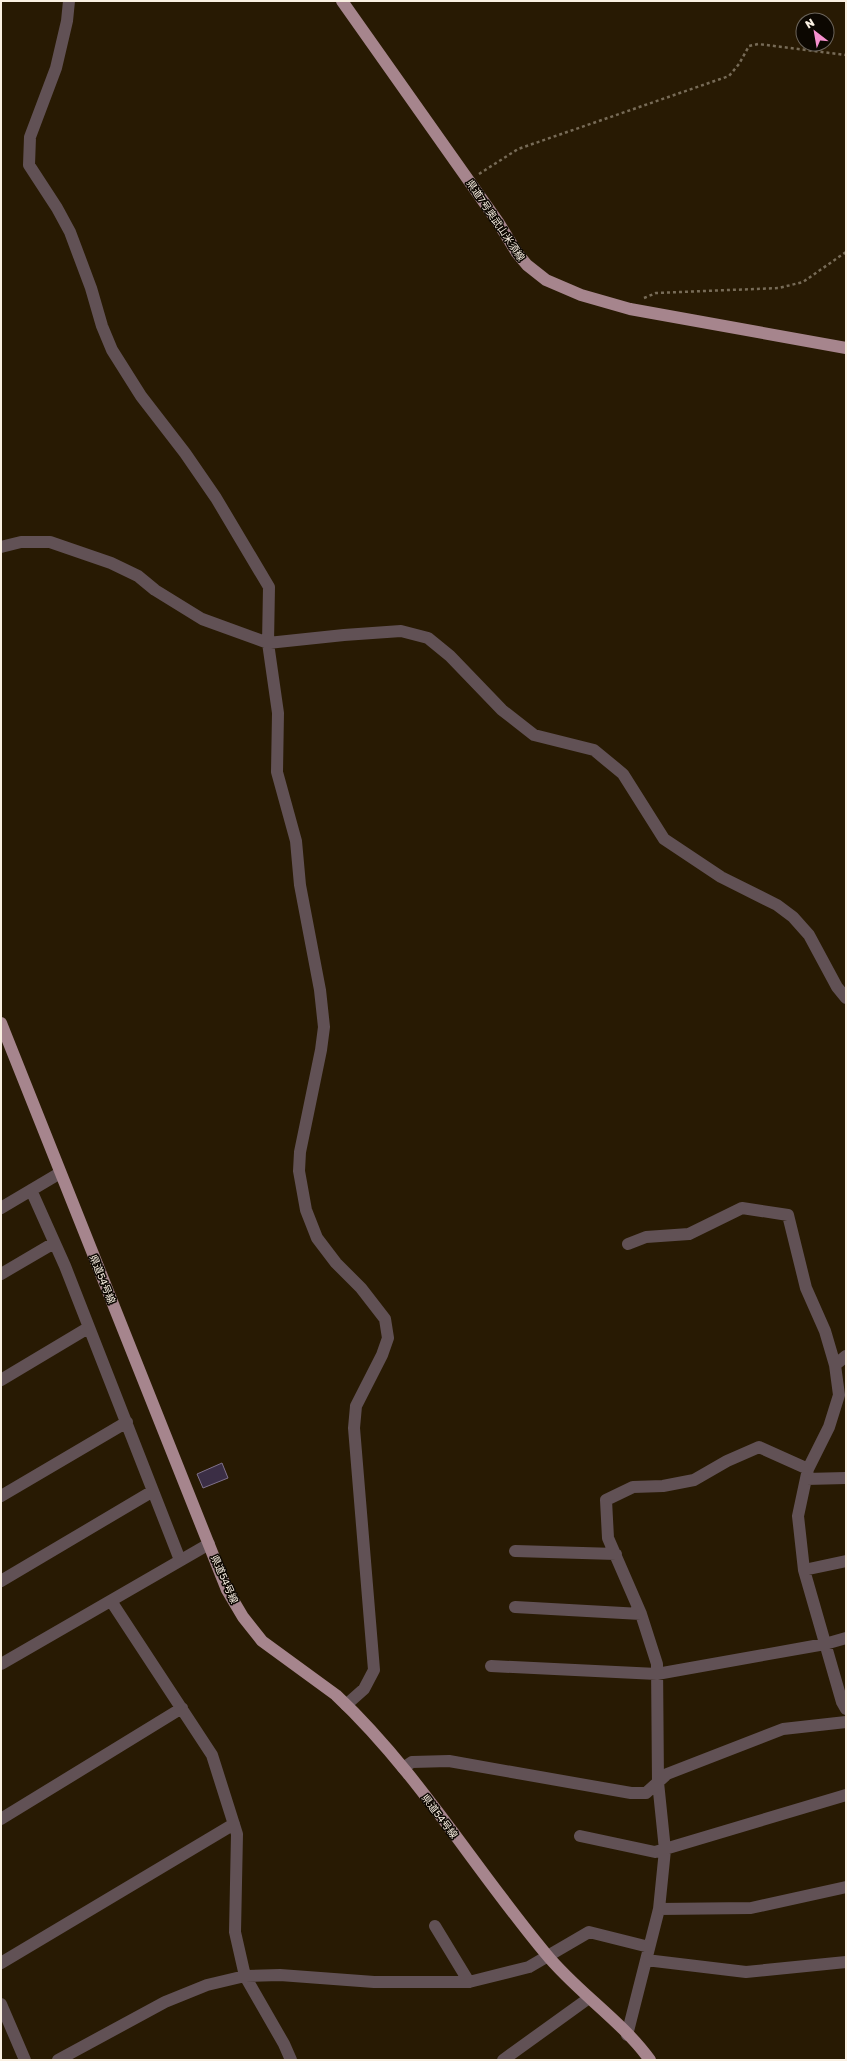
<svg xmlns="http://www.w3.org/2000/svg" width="847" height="2061" font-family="'Golos Text','Noto Sans JP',sans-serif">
  <rect width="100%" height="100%" fill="#281a03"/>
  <path fill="#3b2e45" stroke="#7f718b" d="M 222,1463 L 228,1478 L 203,1488 L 197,1474 Z"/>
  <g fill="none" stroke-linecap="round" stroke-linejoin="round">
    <path stroke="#776b57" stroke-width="2.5" stroke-dasharray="3 3" stroke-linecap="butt" d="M 479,174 L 518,149 L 729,76 L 739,64 L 749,46 L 758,44 L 846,55
      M 644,298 L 656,293 L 779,288 L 803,282 L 846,252"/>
    <path stroke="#615155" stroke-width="12" d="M 69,1 L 67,21 L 56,68 L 30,137 L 29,165 L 57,208 L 70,232 L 91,288 L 102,326 L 112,350 L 141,396 L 185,453 L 216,498 L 269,587 L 268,643 L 278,713 L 277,772 L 296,841 L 300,885 L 320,990 L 324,1027 L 321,1050 L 300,1152 L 299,1171 L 306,1210 L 317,1238 L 336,1263 L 361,1288 L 385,1319 L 388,1338 L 382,1355 L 356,1406 L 354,1428 L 374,1670 L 364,1689 L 346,1705
      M 1,547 L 21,542 L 50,542 L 111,563 L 138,576 L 155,590 L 202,619 L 268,643 L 344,635 L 401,631 L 428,638 L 450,656 L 502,710 L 534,735 L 594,750 L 623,774 L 664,839 L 721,877 L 777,905 L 793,917 L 809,935 L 837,987 L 846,998
      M 31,1190 L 65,1266 L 180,1560
      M 1,1208 L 60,1173
      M 628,1244 L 646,1237 L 689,1234 L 742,1208 L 788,1215 L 806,1288 L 825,1331 L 835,1365
      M 1,1274 L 54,1243
      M 1,1380 L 88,1328
      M 808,1469 L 798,1516 L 804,1570 L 842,1702 L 846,1709
      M 806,1479 L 846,1478
      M 1,1496 L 127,1422
      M 515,1551 L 616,1554
      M 804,1570 L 846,1561
      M 1,1581 L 153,1491
      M 111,1601 L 212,1755 L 237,1834 L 235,1932 L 245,1976 L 284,2044 L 291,2060
      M 515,1607 L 641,1614
      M 1,1664 L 209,1544
      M 491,1666 L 657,1674 L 825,1644 L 846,1638
      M 403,1768 L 412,1762 L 449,1761 L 631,1793 L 646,1793 L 667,1774 L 783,1729 L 846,1722
      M 1,1819 L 182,1708
      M 580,1836 L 655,1852 L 846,1795
      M 659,1909 L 751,1908 L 846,1887
      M 435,1926 L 469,1982
      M 646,1960 L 746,1972 L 846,1962
      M 1,1963 L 234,1824
      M 1,2004 L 25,2060
      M 627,2035 L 659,1909 L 665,1850 L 658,1782 L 657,1664 L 641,1614 L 608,1538 L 606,1500 L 633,1487 L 663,1486 L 694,1480 L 727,1461 L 759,1447 L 808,1469 L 829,1427 L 839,1395 L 835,1365 L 846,1356
      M 58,2060 L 165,2002 L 207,1985 L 245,1976 L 280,1975 L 374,1982 L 469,1982 L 529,1967 L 589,1932 L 649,1947
      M 503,2060 L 589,1998"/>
    <path stroke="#a6858d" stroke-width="12" d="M 342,1 L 498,222 L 517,253 L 527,265 L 546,280 L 581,295 L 630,309 L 846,348
      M 1,1023 L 227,1590 L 243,1617 L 262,1641 L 336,1695 C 417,1771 475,1869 546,1954 C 577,1992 621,2020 650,2060"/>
  </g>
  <g text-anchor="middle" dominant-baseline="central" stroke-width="3" stroke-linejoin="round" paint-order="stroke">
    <g font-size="10" fill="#faf0e2" stroke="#0c0701">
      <text transform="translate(496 220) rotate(56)">県道7号奥武山米須線</text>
      <text transform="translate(103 1279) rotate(68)">県道54号線</text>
      <text transform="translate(225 1579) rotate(66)">県道54号線</text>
      <text transform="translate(440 1816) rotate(53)">県道54号線</text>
    </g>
  </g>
  <rect width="847" height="2061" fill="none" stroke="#faf0e2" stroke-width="4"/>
  <g transform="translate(815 32) rotate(329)"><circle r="19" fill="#0c0701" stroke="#6b645b"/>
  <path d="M0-3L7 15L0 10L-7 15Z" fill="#f790ce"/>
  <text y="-6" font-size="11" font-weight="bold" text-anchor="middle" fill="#faf0e2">N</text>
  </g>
</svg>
